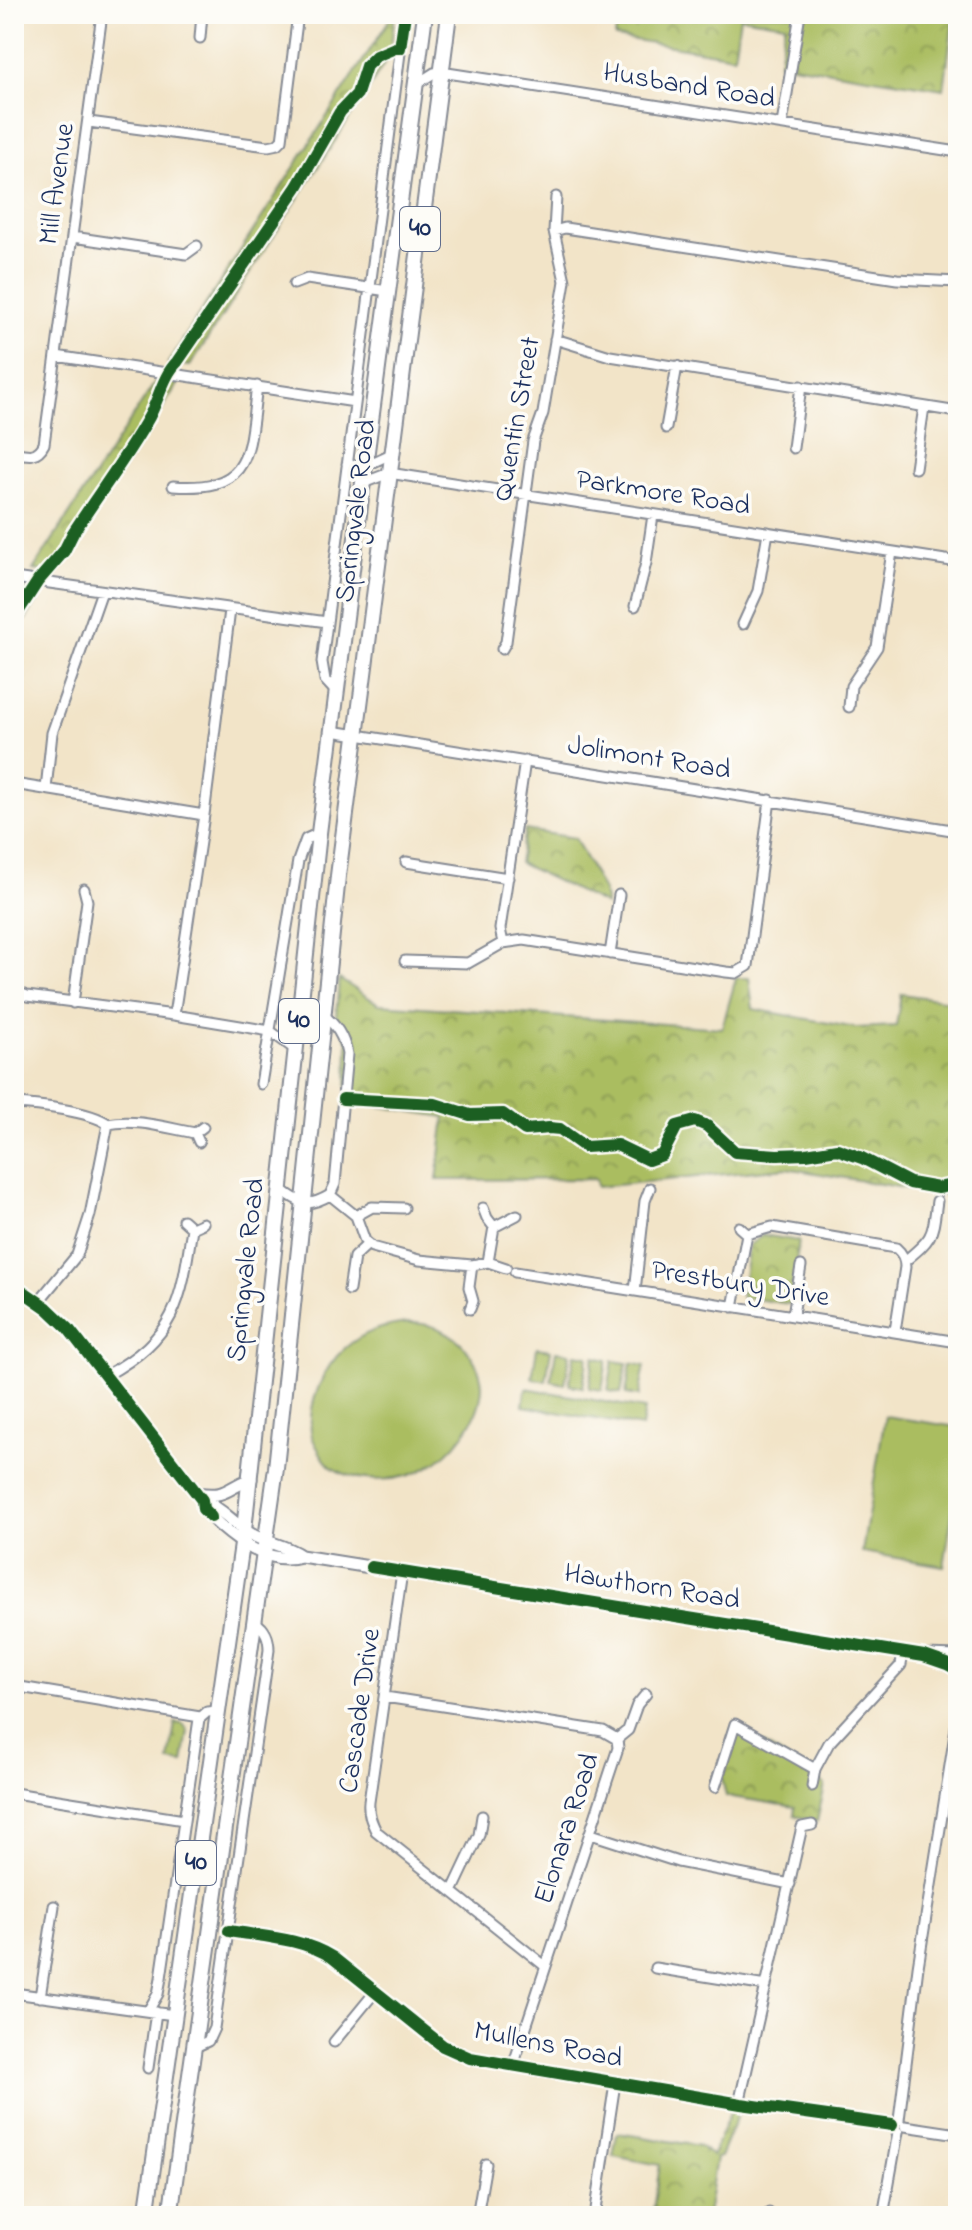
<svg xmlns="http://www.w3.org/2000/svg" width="972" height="2230" font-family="'Indie Flower',sans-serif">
  <defs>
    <pattern id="park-crowns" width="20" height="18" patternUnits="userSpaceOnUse" patternTransform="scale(2)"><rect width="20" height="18" fill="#aabd61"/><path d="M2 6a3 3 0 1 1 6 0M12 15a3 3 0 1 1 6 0" fill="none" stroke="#8a9a53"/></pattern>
  </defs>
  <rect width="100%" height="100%" fill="#fdfcf7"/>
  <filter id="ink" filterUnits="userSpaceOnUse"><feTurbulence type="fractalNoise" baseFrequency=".0125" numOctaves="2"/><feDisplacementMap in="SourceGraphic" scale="16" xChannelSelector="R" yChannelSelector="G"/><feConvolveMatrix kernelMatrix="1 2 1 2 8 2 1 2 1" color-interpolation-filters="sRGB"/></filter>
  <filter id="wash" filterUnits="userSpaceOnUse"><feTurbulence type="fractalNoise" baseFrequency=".006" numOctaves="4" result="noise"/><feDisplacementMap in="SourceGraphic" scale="32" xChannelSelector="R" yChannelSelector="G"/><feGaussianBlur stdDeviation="1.8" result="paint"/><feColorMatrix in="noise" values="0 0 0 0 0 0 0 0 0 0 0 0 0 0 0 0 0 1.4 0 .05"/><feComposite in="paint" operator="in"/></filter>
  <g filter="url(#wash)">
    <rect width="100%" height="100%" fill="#f2e4c8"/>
    <path fill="#aabd61" stroke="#627660" stroke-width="2" d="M 410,1323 C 430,1323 445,1329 460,1342 C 471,1353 481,1369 482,1385 C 482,1418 454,1453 426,1468 C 401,1482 364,1484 338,1471 C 330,1468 325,1461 321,1454 C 317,1447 312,1440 311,1432 C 308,1404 323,1368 344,1349 C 363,1332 384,1325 410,1323 Z
      M 537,1348 L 551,1350 L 546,1381 L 532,1378 Z
      M 556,1351 L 570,1353 L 565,1384 L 551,1381 Z
      M 575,1354 L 588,1356 L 583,1387 L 569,1385 Z
      M 594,1357 L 607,1360 L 602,1390 L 589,1388 Z
      M 613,1361 L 627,1363 L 621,1393 L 608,1391 Z
      M 631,1363 L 645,1366 L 639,1396 L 626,1394 Z
      M 526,1388 L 645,1409 L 642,1427 L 523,1406 Z
      M 885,1416 L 958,1427 L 958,1477 L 944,1566 L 862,1552 Z"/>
    <path fill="url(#park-crowns)" stroke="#627660" stroke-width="2" d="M 393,14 L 395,14 L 390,55 L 190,366 L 168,363 Z
      M 618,14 L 954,14 L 944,89 L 779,63 L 785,24 L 740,17 L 734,56 L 615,37 Z
      M 156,381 L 178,384 L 55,573 L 33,570 Z
      M 22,589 L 43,592 L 14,638 L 14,601 Z
      M 525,830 L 575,838 L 603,891 L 606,905 L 519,863 Z
      M 736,978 L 749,978 L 753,1009 L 856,1028 L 896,1026 L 901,994 L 958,1002 L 958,1197 L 786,1168 L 597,1187 L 596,1179 L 437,1180 L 445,1117 L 347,1101 L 348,1042 L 336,1016 L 339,979 L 379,1004 L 722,1028 Z
      M 763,1235 L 799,1241 L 790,1304 L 741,1297 L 749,1245 Z
      M 175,1723 L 183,1724 L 188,1731 L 183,1763 L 169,1761 Z
      M 737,1728 L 805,1769 L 825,1785 L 817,1821 L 794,1816 L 795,1807 L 726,1796 L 722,1779 Z
      M 730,2112 L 738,2113 L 720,2157 L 716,2158 L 707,2216 L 652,2216 L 660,2165 L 613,2156 L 617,2133 L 700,2146 L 712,2156 Z"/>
  </g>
  <g filter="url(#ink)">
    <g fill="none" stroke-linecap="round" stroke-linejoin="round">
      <defs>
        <path id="minor" d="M 200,38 L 202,14
          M 415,85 L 434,73 L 441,72 L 958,152
          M 89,122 L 268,146 L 278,144 L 282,140 L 298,14
          M 782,124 L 800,14
          M 554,231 L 565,228 L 897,279 L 958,282
          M 73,237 L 186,254 L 197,246
          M 294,284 L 307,279 L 388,291
          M 555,339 L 610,356 L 958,412
          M 56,356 L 355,402
          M 666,428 L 677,366
          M 793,448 L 801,386
          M 14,452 C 27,455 37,458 44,444 L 102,14
          M 347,464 L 365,466 L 391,454
          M 915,468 L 924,407
          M 363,483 L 389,473 L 958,562
          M 173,486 C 255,492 248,451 257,386
          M 14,578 L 327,622
          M 635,606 L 646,563 L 653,515
          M 743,624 L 758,591 L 768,532
          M 502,649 L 506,642 L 533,441 L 543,413 L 565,281 L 554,231 L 556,197
          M 337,693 L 325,680 L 322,662 L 405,14
          M 849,707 L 851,686 L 877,647 L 892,552
          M 332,731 L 958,831
          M 14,784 L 204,815
          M 46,789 L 52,733 L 102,591
          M 406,862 L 508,878
          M 503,943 L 500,929 L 525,761
          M 610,954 L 619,895
          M 405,961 L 468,963 L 503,943 L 524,940 L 726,972 L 736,973 L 748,966 L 770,800
          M 14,991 L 27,996 L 174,1015 L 270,1031 L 296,1050
          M 73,1003 L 87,901 L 84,889
          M 174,1015 L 204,815 L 230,610
          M 323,1015 C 337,1025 344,1038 347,1054 L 335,1184 L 330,1195
          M 261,1084 L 298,861 L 306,839 L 319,833
          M 14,1104 C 37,1105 90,1111 108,1124 C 135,1118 167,1128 195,1133
          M 199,1142 L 195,1133 L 203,1127
          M 281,1189 C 300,1204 308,1208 330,1195
          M 330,1195 L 356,1216 L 365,1241 L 372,1247 L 419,1260 L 472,1265 L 488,1262 L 506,1268
          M 483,1208 L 487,1218 L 494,1227
          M 356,1216 L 372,1207 L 404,1208
          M 183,1220 L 192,1228 L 203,1223
          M 739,1227 L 747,1234 L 772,1227 L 896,1248 C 902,1253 905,1258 905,1267 L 895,1331
          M 905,1261 C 934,1237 932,1237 937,1201
          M 488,1262 L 494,1227 L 517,1215
          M 515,1272 L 958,1342
          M 349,1290 L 354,1257 L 368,1244
          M 635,1291 L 645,1201 L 650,1188
          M 39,1301 L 77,1255 L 90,1215 L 108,1124
          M 733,1307 L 747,1234
          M 470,1309 L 473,1301 L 469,1287 L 472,1265
          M 793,1315 L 801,1266
          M 105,1376 C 176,1337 181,1303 192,1228
          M 402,1572 L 369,1802 C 368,1813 371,1821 376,1831 L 545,1966
          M 14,1686 L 200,1717
          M 385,1697 L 603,1731 L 617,1739 L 618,1748 L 513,2066
          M 617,1739 L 628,1730 L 637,1705 L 646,1694
          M 812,1786 L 815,1769 L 829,1743 L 901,1665 L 903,1653
          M 715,1787 L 735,1724 L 815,1769
          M 14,1793 L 184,1820
          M 591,1834 L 678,1862 L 790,1884
          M 452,1892 L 479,1835 L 482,1816
          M 229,1931 C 265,1937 301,1938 332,1957 L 443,2046 L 470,2058 L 741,2104 L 892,2125
          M 655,1968 L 766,1986
          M 14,1993 L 174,2015
          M 40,1997 L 54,1906
          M 148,2011 L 158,1994 L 161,1978 L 199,1719 L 207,1712 L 218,1711
          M 334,2042 L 375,1992
          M 193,2048 L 208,2041 L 214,2028 L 269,1650 C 269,1638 266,1629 255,1622
          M 148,2068 L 156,2012
          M 739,2104 L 802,1827 L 812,1825
          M 899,2120 L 918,1967 L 958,1715
          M 905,2126 L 958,2134
          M 477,2216 L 486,2164
          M 595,2216 L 615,2083
          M 769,2216 L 769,2213
          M 883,2216 L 898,2132"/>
        <path id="major" d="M 14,1285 L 47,1308 L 68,1328 L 202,1500 L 203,1509 C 226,1533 264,1567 301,1556 L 924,1656 L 958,1657
          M 197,1493 C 228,1498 226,1488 251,1479
          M 202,1500 C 220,1507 233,1523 249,1533 C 265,1543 286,1545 301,1556
          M 936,1660 L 958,1670"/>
        <path id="highway" d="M 146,2216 L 244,1530 L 319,833 L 365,466 L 425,14
          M 170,2216 L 276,1468 L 338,876 L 449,14"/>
      </defs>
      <use href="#minor" stroke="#868a93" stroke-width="13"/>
      <use href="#major" stroke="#868a93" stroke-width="15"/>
      <use href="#highway" stroke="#868a93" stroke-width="18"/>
      <use href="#minor" stroke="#fff" stroke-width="9"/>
      <use href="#major" stroke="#fff" stroke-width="11"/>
      <use href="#highway" stroke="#fff" stroke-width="14"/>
      <defs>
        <path id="cycleway" d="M 14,618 L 38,581 L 64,551 L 73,533 C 97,496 128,455 149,417 C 159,399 163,376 177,362 L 297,187 L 340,112 L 357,94 L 366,66 L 376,56 L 395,48 L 400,48 L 405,14
          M 343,1099 L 435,1104 L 470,1115 L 503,1114 L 525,1130 L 549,1128 L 560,1129 L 585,1147 L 617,1145 L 648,1160 L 662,1155 L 677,1126 L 695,1121 L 707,1126 L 735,1152 L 777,1155 L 806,1154 L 837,1149 L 862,1158 L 910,1183 L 938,1188 L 958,1184
          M 14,1285 L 47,1308 L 68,1328 L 202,1500 L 203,1509 L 211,1517
          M 371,1567 L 924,1656 L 947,1664 L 958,1670
          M 229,1931 C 265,1937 301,1938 332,1957 L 443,2046 L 470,2058 L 741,2104 L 892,2125"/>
      </defs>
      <use href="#cycleway" stroke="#fdfcf7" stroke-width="17"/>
      <use href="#cycleway" stroke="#1b5e20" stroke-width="12"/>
    </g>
  </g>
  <g text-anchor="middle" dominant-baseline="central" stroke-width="7" stroke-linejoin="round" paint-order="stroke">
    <g fill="#fdfcf7" stroke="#5f6c8c" stroke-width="2">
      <rect x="400" y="207" width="40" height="44" rx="6"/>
      <rect x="279" y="999" width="40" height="44" rx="6"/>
      <rect x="176" y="1841" width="40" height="44" rx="6"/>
    </g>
    <g font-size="26" font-weight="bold" fill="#1b2f5e">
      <text x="420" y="229">40</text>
      <text x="299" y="1021">40</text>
      <text x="196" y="1863">40</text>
    </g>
    <g font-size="28" fill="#1b2f5e" stroke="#fdfcf7">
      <text transform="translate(689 87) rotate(9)">Husband Road</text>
      <text transform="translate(58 184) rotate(-82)">Mill Avenue</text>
      <text transform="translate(518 419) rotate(-80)">Quentin Street</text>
      <text transform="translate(663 494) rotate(9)">Parkmore Road</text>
      <text transform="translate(357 511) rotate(-83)">Springvale Road</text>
      <text transform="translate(649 759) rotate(9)">Jolimont Road</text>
      <text transform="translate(247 1270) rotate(-84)">Springvale Road</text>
      <text transform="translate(740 1285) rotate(9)">Prestbury Drive</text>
      <text transform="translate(652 1588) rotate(9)">Hawthorn Road</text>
      <text transform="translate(361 1711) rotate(-82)">Cascade Drive</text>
      <text transform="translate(568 1829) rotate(-72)">Elonara Road</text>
      <text transform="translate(548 2046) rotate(11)">Mullens Road</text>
    </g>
  </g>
  <rect width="972" height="2230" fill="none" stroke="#fdfcf7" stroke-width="48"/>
</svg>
